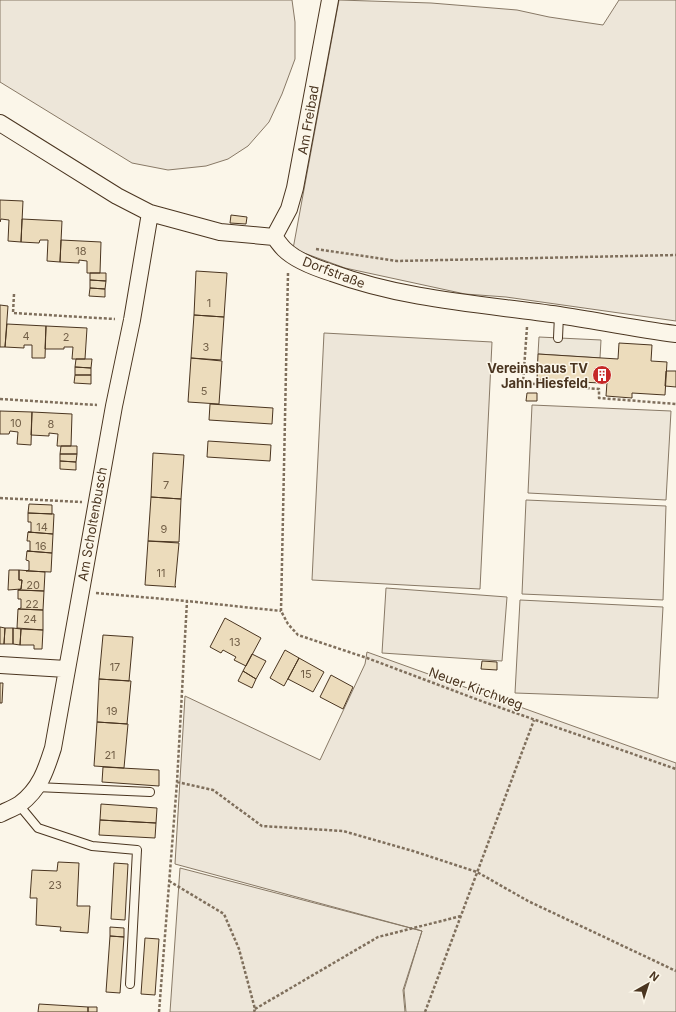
<svg xmlns="http://www.w3.org/2000/svg" width="676" height="1012" font-family="Inter,sans-serif">
  <rect width="100%" height="100%" fill="#fbf6e9"/>
  <path fill="#ede6d9" stroke="#887966" d="M 0,0 L 292,0 L 295,22 L 295,59 L 282,94 L 269,122 L 248,146 L 228,159 L 206,166 L 168,170 L 132,163 L 0,82 Z
    M 339,0 L 431,3 L 517,10 L 549,17 L 603,25 L 619,0 L 676,0 L 676,321 L 506,297 L 465,294 L 345,268 L 293,249 Z
    M 324,333 L 492,342 L 480,589 L 312,580 Z
    M 532,405 L 671,411 L 666,500 L 528,493 Z
    M 526,500 L 666,506 L 663,600 L 522,594 Z
    M 386,588 L 507,597 L 502,661 L 382,653 Z
    M 520,600 L 663,607 L 658,698 L 515,693 Z
    M 367,652 L 676,763 L 676,1012 L 406,1012 L 404,990 L 422,931 L 175,864 L 185,696 L 320,760 L 365,664 Z
    M 180,868 L 422,931 L 403,990 L 405,1012 L 170,1012 Z"/>
  <path fill="#ede7d9" stroke="#887966" d="M 539,337 L 601,340 L 600,358 L 538,354 Z"/>
  <path fill="#ecdcbc" stroke="#4a3520" d="M 0,200 L 23,201 L 21,242 L 8,241 L 9,220 L 1,219 L 0,222 Z
    M 231,215 L 247,217 L 246,224 L 230,223 Z
    M 22,219 L 62,221 L 60,262 L 47,261 L 48,240 L 40,240 L 39,243 L 21,242 Z
    M 61,240 L 101,242 L 100,273 L 87,273 L 87,261 L 79,260 L 79,263 L 60,262 Z
    M 196,271 L 227,273 L 224,317 L 194,315 Z
    M 90,273 L 106,273 L 106,281 L 90,280 Z
    M 90,280 L 106,281 L 105,289 L 90,288 Z
    M 90,288 L 105,289 L 105,297 L 89,296 Z
    M 0,305 L 8,306 L 5,347 L 0,347 Z
    M 194,315 L 224,317 L 221,360 L 191,358 Z
    M 7,324 L 46,326 L 45,358 L 32,358 L 32,345 L 24,345 L 24,348 L 5,347 Z
    M 46,326 L 87,328 L 85,359 L 72,359 L 73,347 L 64,347 L 64,349 L 45,349 Z
    M 619,343 L 652,345 L 651,361 L 667,362 L 665,395 L 632,393 L 632,398 L 606,396 L 607,382 L 602,382 L 601,383 L 537,380 L 538,354 L 618,359 Z
    M 191,358 L 222,361 L 219,404 L 188,402 Z
    M 76,359 L 92,359 L 91,368 L 75,367 Z
    M 75,367 L 91,368 L 91,375 L 75,375 Z
    M 666,371 L 676,371 L 676,387 L 665,386 Z
    M 75,375 L 91,375 L 91,384 L 74,383 Z
    M 527,393 L 537,393 L 537,401 L 526,401 Z
    M 210,404 L 273,408 L 272,424 L 209,420 Z
    M 0,411 L 32,412 L 31,445 L 17,444 L 18,432 L 10,431 L 9,434 L 0,434 Z
    M 32,412 L 72,414 L 71,446 L 57,446 L 58,434 L 49,433 L 49,436 L 31,435 Z
    M 208,441 L 271,445 L 270,461 L 207,457 Z
    M 61,446 L 77,446 L 77,454 L 60,454 Z
    M 153,453 L 184,455 L 181,499 L 151,497 Z
    M 60,454 L 77,454 L 76,462 L 60,461 Z
    M 60,461 L 76,462 L 76,470 L 60,469 Z
    M 151,497 L 181,499 L 179,542 L 148,541 Z
    M 29,504 L 52,505 L 52,514 L 28,513 Z
    M 28,513 L 54,514 L 53,534 L 28,532 L 31,532 L 31,522 L 28,522 Z
    M 28,532 L 53,534 L 52,553 L 27,551 L 30,551 L 30,541 L 27,541 Z
    M 148,541 L 179,543 L 175,586 L 176,587 L 145,585 Z
    M 27,551 L 52,553 L 51,572 L 26,571 L 29,570 L 29,561 L 26,560 Z
    M 9,570 L 19,570 L 19,580 L 22,580 L 21,589 L 8,590 Z
    M 19,570 L 45,572 L 44,591 L 18,590 L 21,589 L 22,580 L 19,580 Z
    M 18,590 L 44,591 L 43,610 L 18,609 L 21,608 L 21,599 L 18,599 Z
    M 18,609 L 43,610 L 43,630 L 17,628 Z
    M 225,618 L 261,638 L 246,666 L 234,660 L 236,657 L 223,650 L 221,653 L 210,647 Z
    M 0,627 L 5,628 L 4,644 L 0,644 Z
    M 5,628 L 13,628 L 13,644 L 4,644 Z
    M 13,628 L 21,629 L 20,645 L 13,644 Z
    M 21,629 L 43,630 L 42,649 L 34,649 L 34,645 L 20,645 Z
    M 103,635 L 133,637 L 129,681 L 99,679 Z
    M 285,650 L 299,658 L 284,686 L 270,678 Z
    M 252,654 L 266,661 L 256,679 L 243,671 Z
    M 299,658 L 324,672 L 313,692 L 288,679 Z
    M 482,661 L 497,662 L 497,670 L 481,669 Z
    M 243,671 L 256,679 L 252,688 L 238,681 Z
    M 331,675 L 353,687 L 343,709 L 320,697 Z
    M 99,679 L 131,681 L 127,724 L 97,722 Z
    M 0,683 L 3,683 L 2,703 L 0,703 Z
    M 97,722 L 128,724 L 124,768 L 94,766 Z
    M 103,767 L 159,770 L 159,786 L 102,782 Z
    M 101,804 L 157,808 L 156,823 L 100,820 Z
    M 100,820 L 156,823 L 155,838 L 99,835 Z
    M 58,862 L 79,863 L 77,906 L 90,906 L 88,933 L 60,931 L 61,927 L 36,925 L 37,898 L 30,898 L 32,870 L 57,871 Z
    M 114,863 L 128,864 L 125,920 L 111,919 Z
    M 110,927 L 124,928 L 124,937 L 110,936 Z
    M 110,936 L 124,937 L 120,993 L 106,992 Z
    M 145,938 L 159,939 L 155,995 L 141,994 Z
    M 39,1004 L 88,1007 L 88,1012 L 38,1012 Z
    M 88,1007 L 97,1007 L 97,1012 L 88,1012 Z"/>
  <g fill="none" stroke-linecap="round" stroke-linejoin="round">
    <defs>
      <path id="lane" d="M 558,338 L 559,315
        M 36,787 L 150,792
        M 19,805 L 38,828 L 92,846 L 137,850 L 130,984"/>
      <path id="street" d="M 0,123 L 117,196 L 150,213 L 220,232 L 274,237 C 277,240 280,245 284,249 C 296,261 316,268 332,273 C 406,300 482,304 559,315 C 598,321 637,329 676,334
        M 274,237 L 289,209 L 295,188 L 330,0
        M 0,665 L 66,669
        M 0,814 C 6,811 14,808 20,804 C 40,789 46,770 53,748 L 114,406 L 132,320 L 150,213"/>
    </defs>
    <use href="#lane" stroke="#4a3520" stroke-width="10"/>
    <use href="#street" stroke="#4a3520" stroke-width="18"/>
    <path stroke="#7f6f5c" stroke-width="2.5" stroke-dasharray="3 2" stroke-linecap="butt" d="M 316,249 L 397,261 L 676,255
      M 288,273 L 281,611 L 288,624 L 298,635 L 367,658 L 484,702 L 676,769
      M 14,294 L 13,313 L 115,319
      M 527,327 L 523,383 L 599,389 L 599,398 L 676,404
      M 0,399 L 97,405
      M 0,498 L 82,502
      M 96,593 L 187,601
      M 177,782 L 213,790 L 262,826 L 343,831 L 413,851 L 477,872 L 528,901 L 676,971
      M 169,881 L 224,914 L 239,949 L 255,1009 L 254,1012
      M 255,1009 L 378,937 L 461,916
      M 159,1012 L 177,782 L 187,601 L 281,611
      M 425,1012 L 534,720"/>
    <use href="#lane" stroke="#fbf6e9" stroke-width="8"/>
    <use href="#street" stroke="#fbf6e9" stroke-width="16"/>
  </g>
  <defs>
    <symbol id="building-disc" viewBox="-11 -11 22 22"><circle r="9.5" fill="#c62828" stroke="#fbf6e9"/><path d="M-4-6H4V6H1V3H-1V6H-4ZM-2.5-4.3h1.7v1.8h-1.7ZM.8-4.3h1.7v1.8H.8ZM-2.5-1h1.7V.8h-1.7ZM.8-1h1.7V.8H.8Z" fill="#fff"/></symbol>
  </defs>
  <g fill-rule="evenodd">
    <use href="#building-disc" x="591" y="364" width="22" height="22"/>
  </g>
  <g text-anchor="middle" dominant-baseline="central" stroke-width="3" stroke-linejoin="round" paint-order="stroke">
    <g font-size="11" fill="#725f47">
      <text x="81" y="251">18</text>
      <text x="209" y="303">1</text>
      <text x="26" y="336">4</text>
      <text x="66" y="337">2</text>
      <text x="206" y="347">3</text>
      <text x="204" y="391">5</text>
      <text x="16" y="423">10</text>
      <text x="51" y="424">8</text>
      <text x="166" y="485">7</text>
      <text x="42" y="527">14</text>
      <text x="164" y="529">9</text>
      <text x="41" y="546">16</text>
      <text x="161" y="573">11</text>
      <text x="33" y="585">20</text>
      <text x="32" y="604">22</text>
      <text x="30" y="619">24</text>
      <text x="235" y="642">13</text>
      <text x="115" y="667">17</text>
      <text x="306" y="674">15</text>
      <text x="112" y="711">19</text>
      <text x="110" y="755">21</text>
      <text x="55" y="885">23</text>
    </g>
    <g font-size="13" fill="#4a3520" stroke="#fbf6e9">
      <text transform="translate(308 120) rotate(-80)">Am Freibad</text>
      <text transform="translate(334 272) rotate(21)">Dorfstraße</text>
      <text transform="translate(92 524) rotate(-80)">Am Scholtenbusch</text>
      <text transform="translate(476 688) rotate(20)">Neuer Kirchweg</text>
    </g>
    <g font-size="13" font-weight="bold" fill="#4a3520" stroke="#fbf6e9" text-anchor="end">
      <text x="588" y="368">Vereinshaus TV<tspan x="588" dy="15">Jahn Hiesfeld</tspan></text>
    </g>
  </g>
  <g transform="translate(648 984) rotate(39)" stroke="#fbf6e9" stroke-width="3" paint-order="stroke">
  <path d="M0-3L7 15L0 10L-7 15Z" fill="#4a3520"/>
  <text y="-6" font-size="11" font-weight="bold" text-anchor="middle" fill="#4a3520">N</text>
  </g>
</svg>
